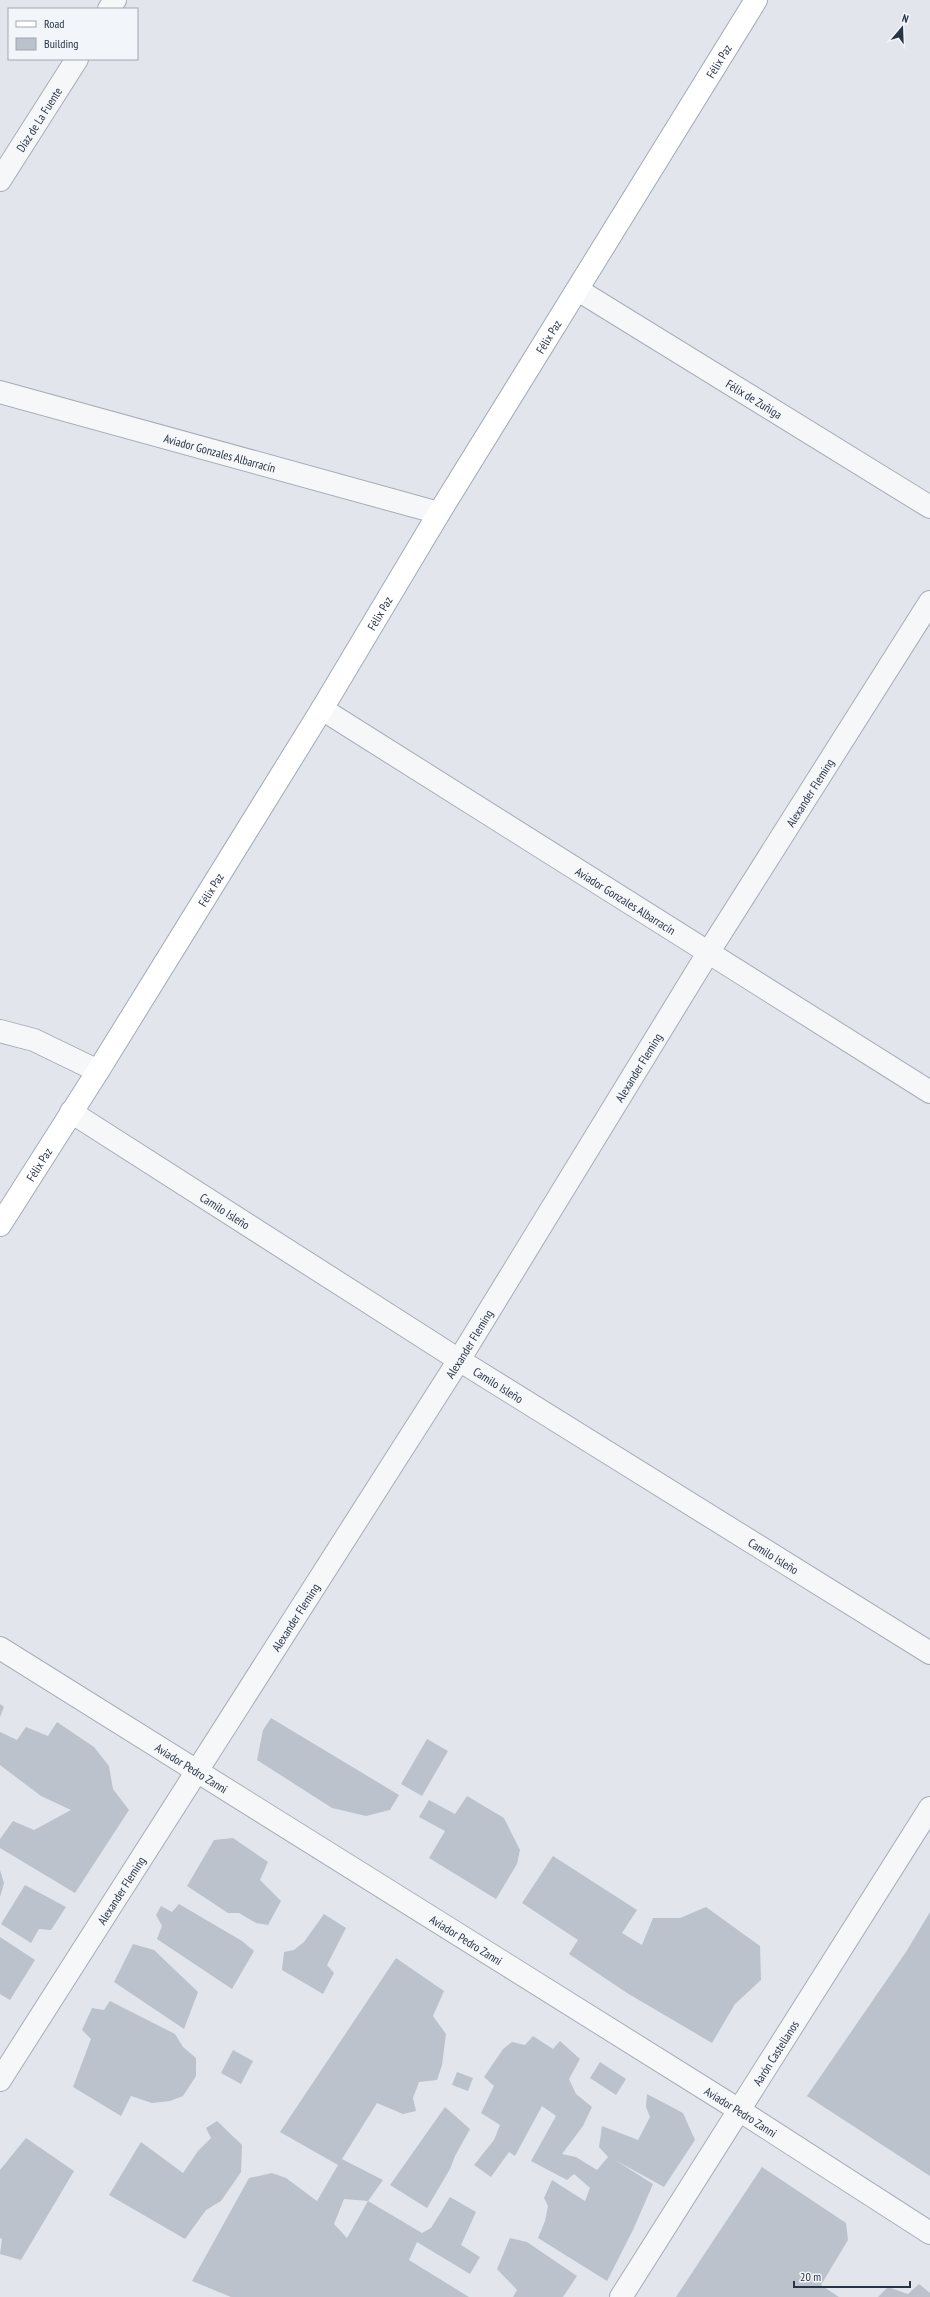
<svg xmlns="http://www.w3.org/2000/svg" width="930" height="2297" font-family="'PT Sans Narrow',sans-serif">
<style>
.building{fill:#bbc2cc}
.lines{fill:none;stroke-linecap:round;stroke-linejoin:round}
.minor-casing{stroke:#a6adb7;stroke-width:24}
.major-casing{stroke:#a0abb9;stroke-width:24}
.minor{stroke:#f5f7f9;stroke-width:22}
.major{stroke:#fff;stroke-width:22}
.labels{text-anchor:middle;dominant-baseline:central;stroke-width:3;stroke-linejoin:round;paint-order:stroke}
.street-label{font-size:12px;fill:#283446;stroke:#f2f5f9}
</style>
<rect width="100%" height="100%" fill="#e2e6ec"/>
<g class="building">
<polygon points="0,1704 4,1707 0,1717"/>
<polygon points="271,1718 399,1795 390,1810 366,1816 332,1808 257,1760 263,1730"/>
<polygon points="57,1722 94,1747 109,1766 113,1789 129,1810 75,1893 0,1848 0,1839 13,1821 34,1830 71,1810 41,1796 0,1765 0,1732 17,1740 26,1727 48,1736"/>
<polygon points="427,1739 448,1751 422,1796 401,1784"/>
<polygon points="467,1796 504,1818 520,1850 517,1864 496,1899 429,1858 445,1831 419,1817 429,1800 455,1814"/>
<polygon points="233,1838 268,1862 260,1880 281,1901 268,1925 256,1923 239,1913 228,1913 187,1886 214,1840"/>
<polygon points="553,1856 637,1910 622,1933 642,1945 653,1918 680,1918 706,1907 760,1946 761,1980 735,2004 712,2043 627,1993 569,1954 578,1940 522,1903"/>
<polygon points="0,1870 4,1883 0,1897"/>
<polygon points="25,1885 66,1907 51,1930 39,1929 31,1943 1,1924"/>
<polygon points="179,1904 242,1941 254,1951 232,1989 157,1939 162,1926 156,1915 161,1906 172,1912"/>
<polygon points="930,1912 930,2176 807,2096 906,1952"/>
<polygon points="324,1914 346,1928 327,1965 334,1973 323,1994 282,1970 284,1952 294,1950 304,1942"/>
<polygon points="0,1937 35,1960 10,2000 0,1994"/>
<polygon points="133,1944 154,1950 198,1992 184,2029 114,1982"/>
<polygon points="396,1958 444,1991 433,2016 446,2034 442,2065 437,2080 419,2082 413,2098 416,2111 403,2114 377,2103 342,2159 383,2180 368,2201 344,2199 334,2224 347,2238 368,2201 422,2233 431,2228 450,2197 476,2212 461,2245 480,2257 470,2274 417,2242 409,2260 469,2297 231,2297 192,2281 249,2178 272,2173 286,2178 317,2201 338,2165 280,2132"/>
<polygon points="110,2001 175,2034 183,2047 196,2058 196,2076 183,2096 170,2101 152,2103 131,2096 121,2116 73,2087 91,2039 82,2030 92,2008 104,2010"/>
<polygon points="533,2036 553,2049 560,2041 580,2059 569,2079 576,2094 592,2107 583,2126 562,2154 576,2157 597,2170 608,2157 599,2147 602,2126 638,2140 650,2117 646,2107 647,2094 683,2113 695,2140 664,2187 615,2160 653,2184 633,2230 607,2281 538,2238 545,2221 548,2206 544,2198 552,2180 585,2201 590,2188 574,2174 567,2180 531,2161 556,2116 542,2106 515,2156 509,2152 491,2177 474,2165 494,2140 500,2125 481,2113 494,2086 484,2077 503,2049 512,2042 525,2045"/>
<polygon points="233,2050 253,2061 241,2084 221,2073"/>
<polygon points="600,2062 626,2079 616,2095 590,2078"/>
<polygon points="457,2072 473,2078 468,2091 452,2085"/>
<polygon points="445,2107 470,2129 455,2156 450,2169 427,2208 390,2185"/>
<polygon points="217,2121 242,2145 241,2172 221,2201 206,2210 185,2239 109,2195 141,2142 183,2173 198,2151 211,2138 206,2128"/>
<polygon points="26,2138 74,2171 21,2260 0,2254 2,2239 0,2238 0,2170"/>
<polygon points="762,2167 846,2223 848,2240 821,2285 839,2297 676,2297"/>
<polygon points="510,2238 527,2242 577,2276 563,2297 513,2297 517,2290 497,2269"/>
<polygon points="919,2284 930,2293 930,2297 878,2297 888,2287 908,2294"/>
</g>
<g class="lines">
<defs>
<g id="minor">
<polyline points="109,9 115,0"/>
<path id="s1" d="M0 180 77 59"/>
<path id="s2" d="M578 290 930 507"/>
<path id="s3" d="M0 392 439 513"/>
<path id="s4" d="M322 709 930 1092"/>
<polyline points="0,1031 34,1040 98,1071"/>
<path id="s5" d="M71 1112 459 1360 930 1653"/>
<path id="s6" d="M0 1648 739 2110 930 2233"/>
<path id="s7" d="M0 2080 459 1360 708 953 930 602"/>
<path id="s8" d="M621 2297 930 1808"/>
</g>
<g id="major">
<path id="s9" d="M0 1225 98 1071 322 709 439 513 756 0"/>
</g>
</defs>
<use href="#minor" class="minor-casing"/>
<use href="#major" class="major-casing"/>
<use href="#minor" class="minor"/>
<use href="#major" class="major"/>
</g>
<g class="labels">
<g class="street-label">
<text stroke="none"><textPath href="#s9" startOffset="1368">Félix Paz</textPath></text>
<text stroke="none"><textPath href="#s1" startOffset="72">Díaz de La Fuente</textPath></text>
<text stroke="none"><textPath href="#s9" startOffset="1044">Félix Paz</textPath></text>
<text stroke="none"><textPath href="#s2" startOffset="207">Félix de Zuñiga</textPath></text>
<text stroke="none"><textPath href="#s3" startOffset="228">Aviador Gonzales Albarracín</textPath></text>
<text stroke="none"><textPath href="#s9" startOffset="720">Félix Paz</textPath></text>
<text stroke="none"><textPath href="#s7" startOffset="1521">Alexander Fleming</textPath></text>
<text stroke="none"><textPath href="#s9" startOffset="396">Félix Paz</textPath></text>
<text stroke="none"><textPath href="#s4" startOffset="359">Aviador Gonzales Albarracín</textPath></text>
<text stroke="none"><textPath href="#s7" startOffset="1197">Alexander Fleming</textPath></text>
<text stroke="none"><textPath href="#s9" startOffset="72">Félix Paz</textPath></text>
<text stroke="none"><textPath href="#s5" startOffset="183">Camilo Isleño</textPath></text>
<text stroke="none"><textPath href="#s7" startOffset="873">Alexander Fleming</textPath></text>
<text stroke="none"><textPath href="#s5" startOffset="507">Camilo Isleño</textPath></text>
<text stroke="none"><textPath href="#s5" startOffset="831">Camilo Isleño</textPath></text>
<text stroke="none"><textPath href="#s7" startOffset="549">Alexander Fleming</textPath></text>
<text stroke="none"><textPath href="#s6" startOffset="226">Aviador Pedro Zanni</textPath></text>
<text stroke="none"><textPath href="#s7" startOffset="225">Alexander Fleming</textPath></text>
<text stroke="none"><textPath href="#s6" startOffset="550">Aviador Pedro Zanni</textPath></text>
<text stroke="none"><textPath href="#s8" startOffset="289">Aarón Castellanos</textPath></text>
<text stroke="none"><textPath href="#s6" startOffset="874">Aviador Pedro Zanni</textPath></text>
</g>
</g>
<rect x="8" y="8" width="130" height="52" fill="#f2f5f9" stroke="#a1a8b1"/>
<rect x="16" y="21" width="20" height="6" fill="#ffffff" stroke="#a1a8b1"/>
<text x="44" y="28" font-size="12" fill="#283446">Road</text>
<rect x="16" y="38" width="20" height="12" fill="#bbc2cc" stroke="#a1a8b1"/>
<text x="44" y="48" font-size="12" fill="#283446">Building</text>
<g transform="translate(902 28) rotate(19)" stroke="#f2f5f9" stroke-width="3" paint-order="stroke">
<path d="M0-3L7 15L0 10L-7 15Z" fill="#283446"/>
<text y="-6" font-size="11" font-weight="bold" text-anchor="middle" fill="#283446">N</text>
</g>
<path d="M794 2281v6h116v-6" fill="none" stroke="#283446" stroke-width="2"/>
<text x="800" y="2281" font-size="12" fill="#283446" stroke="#f2f5f9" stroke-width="3" paint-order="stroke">20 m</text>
</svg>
